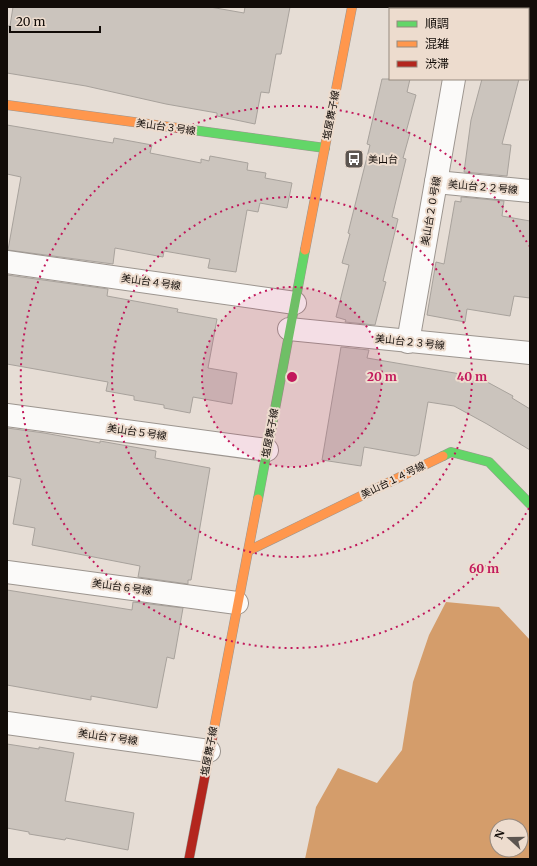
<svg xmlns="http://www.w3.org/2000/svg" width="537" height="866" font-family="Merriweather,'Noto Sans JP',serif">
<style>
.water{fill:#d49d6b;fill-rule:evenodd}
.building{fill:#cbc4bd;stroke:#a8a29c}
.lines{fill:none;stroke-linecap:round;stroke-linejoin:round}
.street-casing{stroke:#9c958f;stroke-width:24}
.fast-casing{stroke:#9c958f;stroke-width:10}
.slow-casing{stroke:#9c958f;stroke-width:10}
.jam-casing{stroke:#9c958f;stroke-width:10}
.street{stroke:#fbfaf9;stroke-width:22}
.fast{stroke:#63d668;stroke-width:9}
.slow{stroke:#ff974d;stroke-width:9}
.jam{stroke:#b3261e;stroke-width:9}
.ring{fill:none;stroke:#c2185b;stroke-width:2;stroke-dasharray:2 4}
.labels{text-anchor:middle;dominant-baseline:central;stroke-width:4;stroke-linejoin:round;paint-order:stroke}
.street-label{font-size:10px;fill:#120c08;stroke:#eddcce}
.poi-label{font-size:10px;fill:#120c08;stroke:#eddcce;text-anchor:start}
.centre{fill:#c2185b;stroke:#eddcce;stroke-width:2}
.ring-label{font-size:12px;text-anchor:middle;font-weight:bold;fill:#c2185b;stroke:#eddcce;stroke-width:4;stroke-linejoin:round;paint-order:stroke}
</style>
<rect width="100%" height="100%" fill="#e6ddd5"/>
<path class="water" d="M446 602 499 607 530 640V859H305L316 807 338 768 377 783 402 750 413 682 429 635ZM497 826H521V850H497Z"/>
<g class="building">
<polygon points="13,7 210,7 244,13 245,7 290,7 281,54 276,54 269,93 261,92 255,124 217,116 217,113 166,104 86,86 7,73 7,26 10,26"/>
<polygon points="382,79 410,79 407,92 416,95 406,132 410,133 403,158 406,159 392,217 398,219 383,281 386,282 375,325 345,322 346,320 336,317 349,265 342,263 350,234 348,233 370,145 367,144"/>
<polygon points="482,79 519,79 502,144 511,145 507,176 464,172 471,120"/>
<polygon points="7,125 113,143 114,138 152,145 150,153 201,163 201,159 209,161 210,156 248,163 247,170 266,173 265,178 292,183 287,208 260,203 258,212 247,210 236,272 208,268 210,259 164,251 163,257 115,248 113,264 8,250 21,177 7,174"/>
<polygon points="461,197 504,201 502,216 530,221 530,298 514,296 510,316 467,309 465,322 427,315 436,262 444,264 455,201 461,202"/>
<polygon points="7,275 108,289 107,296 178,309 177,312 217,319 208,368 237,373 232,404 193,397 190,413 164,408 164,405 134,400 134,396 106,391 108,382 7,364"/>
<polygon points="341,347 369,350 367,358 478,377 513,396 512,398 530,409 530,450 487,424 454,406 428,402 419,454 415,456 364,447 361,466 322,460"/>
<polygon points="7,428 44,433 100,443 100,441 156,451 155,458 210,468 191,580 188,580 188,584 138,577 140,566 32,545 35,528 13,524 21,479 7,476"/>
<polygon points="7,590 132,610 133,602 183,608 174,659 167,657 157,708 91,696 91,700 7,685"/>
<polygon points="7,744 39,749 39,747 74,753 65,801 134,813 128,850 66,838 65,840 29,834 29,832 7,828"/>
</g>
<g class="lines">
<defs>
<g id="street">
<polyline points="466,9 467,7"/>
<polyline points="436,182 530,191"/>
<polyline points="7,262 295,303"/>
<polyline points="289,329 530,353"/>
<polyline points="408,342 454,79"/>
<polyline points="7,415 267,450"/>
<polyline points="7,572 237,603"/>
<polyline points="7,723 209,751"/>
</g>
<g id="fast">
<polyline points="512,7 527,9"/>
<polyline points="178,128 325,148"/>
<polyline points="443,456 451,452 489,462 530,504"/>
<polyline points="258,499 305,250"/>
</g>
<g id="slow">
<polyline points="7,105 178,128"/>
<polyline points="305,250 352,7"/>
<polyline points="248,551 443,456"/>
<polyline points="213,734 258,499"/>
</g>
<polyline id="jam" points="189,859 213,734"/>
</defs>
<use href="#street" class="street-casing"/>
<use href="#fast" class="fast-casing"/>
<use href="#slow" class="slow-casing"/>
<use href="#jam" class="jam-casing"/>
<use href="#street" class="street"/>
<use href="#fast" class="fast"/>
<use href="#slow" class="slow"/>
<use href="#jam" class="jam"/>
</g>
<circle cx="292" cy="377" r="90" fill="#c2185b" fill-opacity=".12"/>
<g class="ring">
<circle cx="292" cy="377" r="90"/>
<circle cx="292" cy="377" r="180"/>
<path d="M529 508A271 271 0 1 1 529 246"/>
</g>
<defs>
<symbol id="bus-square" viewBox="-11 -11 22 22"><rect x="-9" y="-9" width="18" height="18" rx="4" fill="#5c5550" stroke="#eddcce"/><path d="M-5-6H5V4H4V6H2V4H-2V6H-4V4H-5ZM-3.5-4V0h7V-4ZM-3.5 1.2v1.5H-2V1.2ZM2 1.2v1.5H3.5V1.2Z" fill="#fff"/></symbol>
</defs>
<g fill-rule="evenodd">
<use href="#bus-square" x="343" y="148" width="22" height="22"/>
</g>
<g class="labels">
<g class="street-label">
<text transform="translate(331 115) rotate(-79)">塩屋舞子線</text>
<text transform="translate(166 127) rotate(8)">美山台３号線</text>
<text transform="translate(483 187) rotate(5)">美山台２２号線</text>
<text transform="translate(431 211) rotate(-80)">美山台２０号線</text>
<text transform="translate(151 282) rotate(8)">美山台４号線</text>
<text transform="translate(410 342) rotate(6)">美山台２３号線</text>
<text transform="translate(137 432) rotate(8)">美山台５号線</text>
<text transform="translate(270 433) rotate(-79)">塩屋舞子線</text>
<text transform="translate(393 480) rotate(-26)">美山台１４号線</text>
<text transform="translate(122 587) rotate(8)">美山台６号線</text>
<text transform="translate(108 737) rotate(8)">美山台７号線</text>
<text transform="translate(209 751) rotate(-79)">塩屋舞子線</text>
</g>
<g class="poi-label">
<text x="368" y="159">美山台</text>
</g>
</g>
<circle cx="292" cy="377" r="6" class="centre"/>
<g class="ring-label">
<text x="382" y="381">20 m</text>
<text x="472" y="381">40 m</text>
<text x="484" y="573">60 m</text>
</g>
<rect width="537" height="866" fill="none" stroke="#120c08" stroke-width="16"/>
<rect x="389" y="8" width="140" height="72" fill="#eddcce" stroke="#95897f"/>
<rect x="397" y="21" width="20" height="6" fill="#63d668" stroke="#95897f"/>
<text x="425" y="28" font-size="12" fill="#120c08">順調</text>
<rect x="397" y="41" width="20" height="6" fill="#ff974d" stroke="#95897f"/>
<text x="425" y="48" font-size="12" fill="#120c08">混雑</text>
<rect x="397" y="61" width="20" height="6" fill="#b3261e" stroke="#95897f"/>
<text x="425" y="68" font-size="12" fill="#120c08">渋滞</text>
<g transform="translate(509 838) rotate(291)"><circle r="19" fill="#eddcce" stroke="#95897f"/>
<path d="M0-3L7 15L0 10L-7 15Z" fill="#5c5550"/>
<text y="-6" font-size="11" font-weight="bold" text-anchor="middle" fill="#120c08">N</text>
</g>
<path d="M10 26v6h90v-6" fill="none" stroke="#120c08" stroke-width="2"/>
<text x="16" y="26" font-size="12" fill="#120c08" stroke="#eddcce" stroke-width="3" paint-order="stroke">20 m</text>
</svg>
